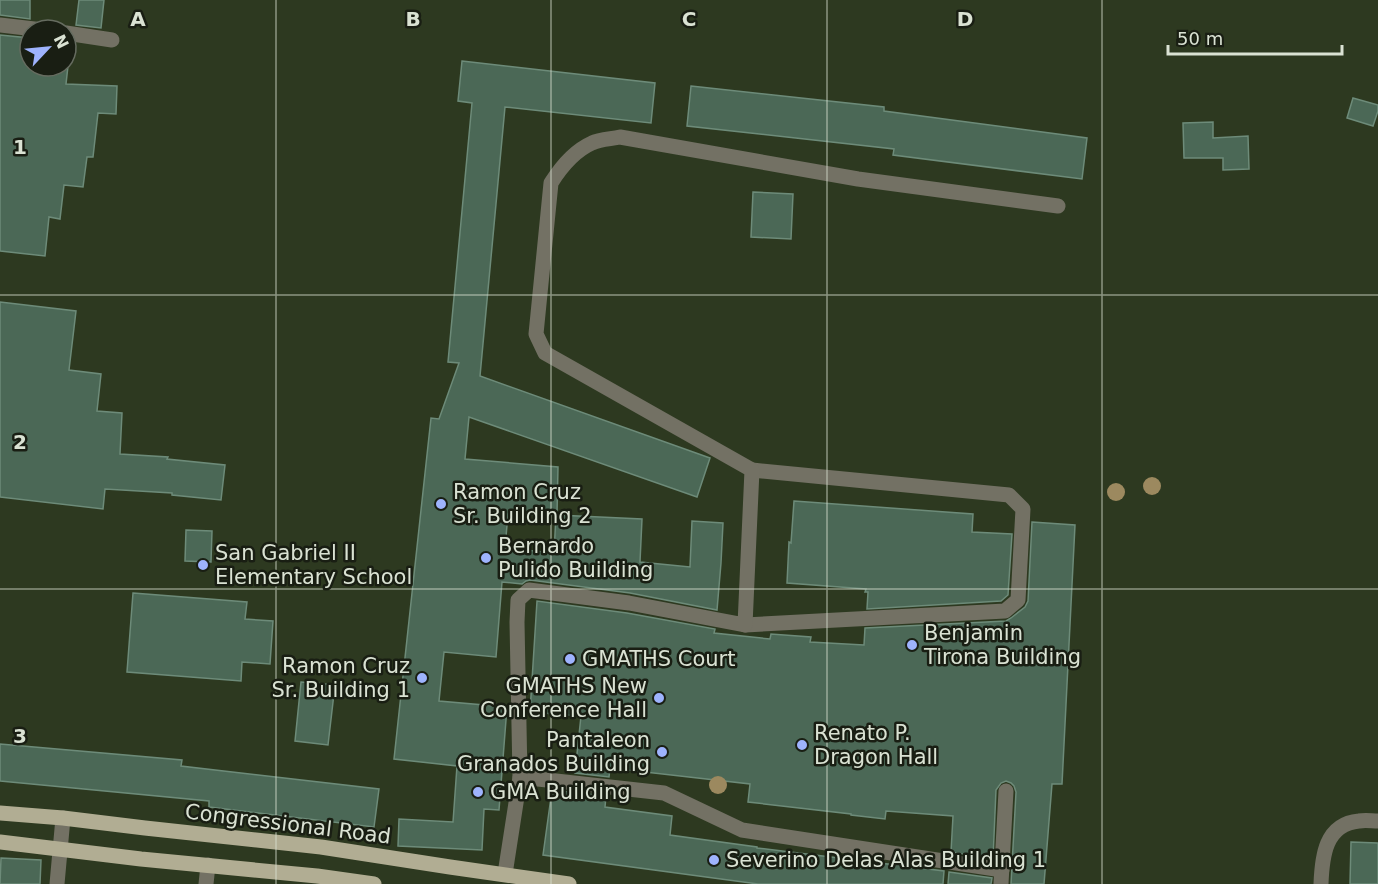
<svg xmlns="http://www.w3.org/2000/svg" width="1378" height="884" font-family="'DejaVu Sans',sans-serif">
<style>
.building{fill:#4b6856;stroke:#6d8b79;stroke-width:1.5;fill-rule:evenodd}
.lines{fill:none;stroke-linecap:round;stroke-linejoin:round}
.minor{stroke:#737164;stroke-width:15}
.major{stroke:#b1ad93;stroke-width:15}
.tree{fill:#9c895f}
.grid{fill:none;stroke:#dae2d3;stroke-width:1.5;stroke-opacity:0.55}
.poi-dot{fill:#9eb3fd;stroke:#191e13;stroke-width:2}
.labels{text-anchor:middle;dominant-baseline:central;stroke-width:5;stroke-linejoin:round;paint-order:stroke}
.poi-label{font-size:21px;fill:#dae2d3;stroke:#191e13;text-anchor:start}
.street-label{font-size:21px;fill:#dae2d3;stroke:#191e13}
.grid-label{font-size:20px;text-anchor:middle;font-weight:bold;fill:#dae2d3;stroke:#191e13;stroke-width:5;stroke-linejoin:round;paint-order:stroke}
</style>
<rect width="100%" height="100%" fill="#2d3920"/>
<g class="building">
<polygon points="0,0 30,0 30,19 0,15"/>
<polygon points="79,0 104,0 101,28 76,25"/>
<polygon points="0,35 30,38 30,66 68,66 66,84 117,86 116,114 98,113 93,157 87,157 83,187 64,185 60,219 49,217 45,256 0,251"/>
<path d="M462 61 655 83 651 123 505 107 480 376 710 458 697 497 469 417 465 459 558 467 557 515 642 519 640 562 690 567 692 521 723 523 721 563 717 610 630 593 530 580 526 581 522 584 502 582 496 657 444 652 439 701 507 707 499 810 484 809 482 850 398 846 399 819 453 822 457 766 394 759 431 418 439 419 459 363 448 362 472 103 458 101ZM508 514 556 515 554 553 505 548Z"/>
<polygon points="691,86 884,107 884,111 1087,138 1082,179 893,155 894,149 687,126"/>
<polygon points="1353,98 1378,105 1378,111 1373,126 1347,118"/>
<polygon points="1213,122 1213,138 1248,136 1249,169 1223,170 1223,158 1184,158 1183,123"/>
<polygon points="753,192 793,194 791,239 751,237"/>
<polygon points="0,302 76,311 69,370 101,374 97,411 122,413 120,454 168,457 167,459 225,465 221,500 172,495 172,493 105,489 103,509 0,497"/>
<polygon points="794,501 973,514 972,532 1012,534 1008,595 1001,601 867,609 868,592 865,592 866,589 787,583 789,542 791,543"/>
<polygon points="1032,522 1075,525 1062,784 1052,784 1044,884 1011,884 1016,792 1014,786 1011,783 1006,781 1001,783 996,790 993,859 951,852 953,816 886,811 885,819 851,815 851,814 748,802 750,784 610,768 609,777 575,773 581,716 530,712 537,601 627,613 715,629 714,633 770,639 771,634 811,637 810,642 864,645 865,628 1006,621 1011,618 1025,607 1028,601"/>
<polygon points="186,530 212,531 211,562 185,561"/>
<polygon points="133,593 247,602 245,619 273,621 270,664 242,662 241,681 127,672"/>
<polygon points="301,682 335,685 328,745 295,741"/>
<polygon points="0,744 182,760 181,766 379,789 374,827 209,807 209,801 0,781"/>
<polygon points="552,790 606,796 605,807 672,816 670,835 757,847 757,848 944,871 943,884 758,884 543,855"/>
<polygon points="1351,842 1378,843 1378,884 1350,884"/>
<polygon points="1,858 41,860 40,884 0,884"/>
<polygon points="949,872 992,878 991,884 948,884"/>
</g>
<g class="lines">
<g class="minor">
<polyline points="0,25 43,30"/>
<polyline points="66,33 112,40"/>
<polyline points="745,625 1005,611 1018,600 1023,509 1009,495 752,470"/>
<polyline points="520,777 664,793 742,830 1002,870"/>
<path d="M505 874 520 777 517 622 518 600 529 590 629 603 745 625 752 470 545 353 536 334 551 183C561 167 574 151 592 143 600 139 611 139 620 137L858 179 1058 206"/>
<polyline points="57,884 63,818"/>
<polyline points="206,884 208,865"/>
<polyline points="1001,884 1006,791"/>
<path d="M1321 884C1322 857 1325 824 1359 821 1365 820 1372 821 1378 821"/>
</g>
<g class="major">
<polyline points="0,813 63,818 145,828 321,847 450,867 569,884"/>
<polyline points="0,842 141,859 317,876 374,884"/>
</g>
</g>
<g class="tree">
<circle cx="1152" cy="486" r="9"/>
<circle cx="1116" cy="492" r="9"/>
<circle cx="718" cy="785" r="9"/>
</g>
<path class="grid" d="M276 0V884M551 0V884M827 0V884M1102 0V884M0 295H1378M0 589H1378"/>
<g class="poi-dot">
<circle cx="441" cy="504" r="6"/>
<circle cx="486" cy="558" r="6"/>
<circle cx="203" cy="565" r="6"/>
<circle cx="912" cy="645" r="6"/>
<circle cx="570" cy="659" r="6"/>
<circle cx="422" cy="678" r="6"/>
<circle cx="659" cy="698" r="6"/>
<circle cx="802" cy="745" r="6"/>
<circle cx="662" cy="752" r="6"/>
<circle cx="478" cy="792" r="6"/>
<circle cx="714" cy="860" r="6"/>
</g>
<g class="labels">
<g class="poi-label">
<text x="453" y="492">Ramon Cruz<tspan x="453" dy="24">Sr. Building 2</tspan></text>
<text x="498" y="546">Bernardo<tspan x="498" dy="24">Pulido Building</tspan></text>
<text x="215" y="553">San Gabriel II<tspan x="215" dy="24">Elementary School</tspan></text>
<text x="924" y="633">Benjamin<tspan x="924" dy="24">Tirona Building</tspan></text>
<text x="582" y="659">GMATHS Court</text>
<text x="410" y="666" text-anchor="end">Ramon Cruz<tspan x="410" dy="24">Sr. Building 1</tspan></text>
<text x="647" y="686" text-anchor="end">GMATHS New<tspan x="647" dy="24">Conference Hall</tspan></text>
<text x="814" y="733">Renato P.<tspan x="814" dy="24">Dragon Hall</tspan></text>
<text x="650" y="740" text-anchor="end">Pantaleon<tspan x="650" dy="24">Granados Building</tspan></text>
<text x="490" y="792">GMA Building</text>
<text x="726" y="860">Severino Delas Alas Building 1</text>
</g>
<g class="street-label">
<text transform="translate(288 824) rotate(7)">Congressional Road</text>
</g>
</g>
<g class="grid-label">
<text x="138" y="26">A</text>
<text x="413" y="26">B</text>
<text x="689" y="26">C</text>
<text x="965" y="26">D</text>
<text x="20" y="154">1</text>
<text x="20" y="449">2</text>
<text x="20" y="743">3</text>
</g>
<g transform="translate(48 48) rotate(64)"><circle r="28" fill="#191e13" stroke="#666c60" stroke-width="1.5"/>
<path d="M0-4.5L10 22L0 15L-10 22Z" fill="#9eb3fd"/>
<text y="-9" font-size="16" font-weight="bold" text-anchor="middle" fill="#dae2d3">N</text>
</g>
<path d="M1168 45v9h174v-9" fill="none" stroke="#dae2d3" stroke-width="3"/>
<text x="1177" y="45" font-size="18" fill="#dae2d3" stroke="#191e13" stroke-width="4.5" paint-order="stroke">50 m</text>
</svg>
